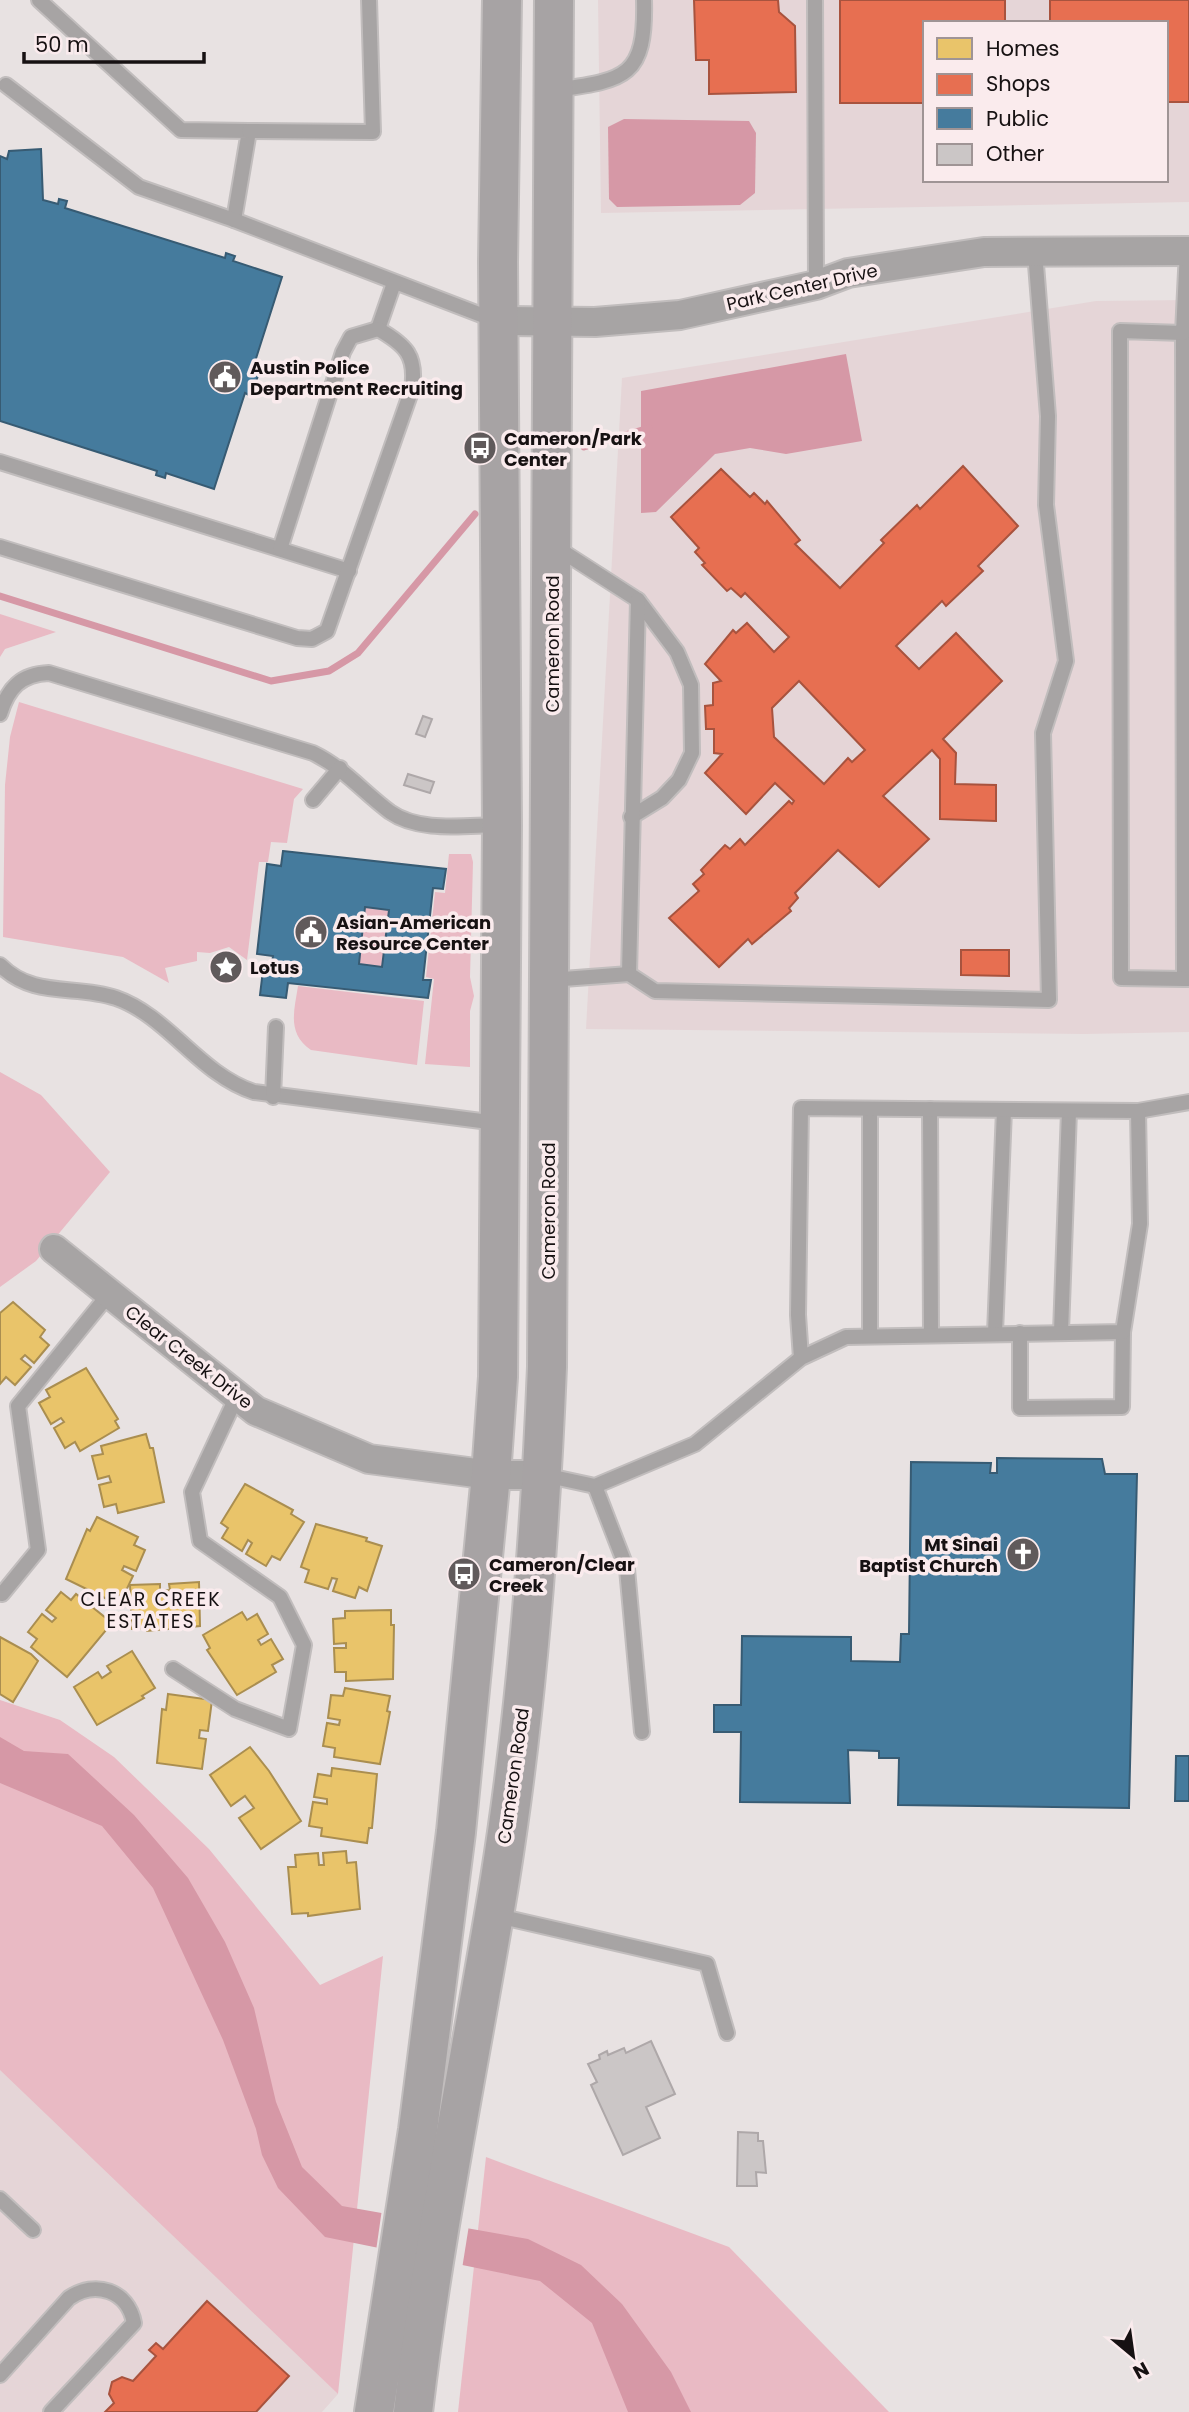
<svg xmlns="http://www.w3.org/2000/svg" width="1189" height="2412" font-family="Poppins,sans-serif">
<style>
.built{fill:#e5d5d7;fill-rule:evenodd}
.green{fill:#e9bac4}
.water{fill:#d698a6}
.pier{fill:#e8e2e2}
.homes{fill:#e9c46a;stroke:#aa8e50;stroke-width:2}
.shops{fill:#e76f51;stroke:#a8533e;stroke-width:2;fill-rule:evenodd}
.public{fill:#457b9d;stroke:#375b73;stroke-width:2;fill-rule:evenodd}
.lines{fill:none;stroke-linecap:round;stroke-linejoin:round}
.stream{stroke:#d698a6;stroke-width:7}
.building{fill:#cbc6c6;stroke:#aea8a9;stroke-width:2}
.lane-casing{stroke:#c1bdbd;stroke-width:18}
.street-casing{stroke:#c1bdbd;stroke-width:32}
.secondary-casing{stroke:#c1bdbd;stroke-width:42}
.lane{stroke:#a7a4a4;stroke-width:14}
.street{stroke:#a7a4a4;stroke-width:28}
.secondary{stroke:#a7a3a4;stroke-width:38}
.labels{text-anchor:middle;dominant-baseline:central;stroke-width:7;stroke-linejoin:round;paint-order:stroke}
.street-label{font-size:18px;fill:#161112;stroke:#faebed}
.poi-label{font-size:18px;font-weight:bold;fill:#161112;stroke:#faebed;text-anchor:start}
.neighbourhood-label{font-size:19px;letter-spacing:2px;fill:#161112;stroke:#faebed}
</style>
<rect width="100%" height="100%" fill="#e8e2e2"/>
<g class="built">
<path d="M598 0H1189V202L601 213ZM925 23H1166V180H925Z"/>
<polygon points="1189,300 1189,1032 1084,1034 586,1029 622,378 1096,301"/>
<polygon points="0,2060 338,2394 322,2412 0,2412"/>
</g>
<g class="green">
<polygon points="0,614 56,632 5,649 0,657"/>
<polygon points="19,702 303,789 294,799 287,843 271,842 268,862 259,862 247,960 229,947 210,953 197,952 197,961 165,968 169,983 123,957 3,937 5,785 10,737"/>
<polygon points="449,854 471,854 473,862 470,977 474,996 470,1011 470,1067 425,1064 434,979 426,977 435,892 445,893"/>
<polygon points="365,907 389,910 382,967 359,964"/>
<path d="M298 986 424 1001 417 1065 311 1050C287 1033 294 1012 298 986Z"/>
<polygon points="0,1072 41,1095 110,1172 36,1261 0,1287"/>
<polygon points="0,1700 60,1720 114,1757 209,1849 320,1985 383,1956 338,2394 0,2070"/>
<polygon points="486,2157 729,2247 889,2412 458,2412"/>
</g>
<g class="water">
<polygon points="624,119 749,121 756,133 755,193 740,205 617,207 609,199 608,127"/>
<polygon points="846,354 862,441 786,454 750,448 715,454 656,512 641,513 641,391"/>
<polygon points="0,1737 24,1751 68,1754 134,1815 188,1878 225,1942 254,2008 276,2102 302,2167 342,2206 528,2239 581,2265 622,2304 671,2372 691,2412 628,2412 592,2323 540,2281 325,2237 278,2188 262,2155 256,2129 223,2040 153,1888 102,1826 0,1783"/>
</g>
<polygon class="pier" points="382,2209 469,2225 462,2269 376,2251"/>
<g class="homes">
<polygon points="13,1302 45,1330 40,1337 49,1345 34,1363 25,1355 21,1359 31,1367 15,1385 6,1377 0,1384 0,1313"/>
<polygon points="86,1368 118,1419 115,1421 119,1428 80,1451 75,1442 65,1448 54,1428 64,1422 61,1418 51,1424 39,1403 50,1397 46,1390"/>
<polygon points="146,1434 150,1448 153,1448 164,1502 118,1513 116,1504 104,1507 99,1485 111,1482 109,1476 98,1479 92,1456 103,1454 101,1446"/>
<polygon points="245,1484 293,1510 291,1514 304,1522 280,1560 272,1556 266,1566 246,1554 252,1543 248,1540 242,1551 222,1538 228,1528 221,1523"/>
<polygon points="97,1517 138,1537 134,1545 145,1550 136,1571 124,1566 122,1570 133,1576 123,1597 112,1592 109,1600 66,1579 87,1529 90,1531"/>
<polygon points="316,1524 367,1538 366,1541 382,1546 367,1591 359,1587 355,1598 333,1591 337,1579 332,1578 328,1589 305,1582 309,1570 301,1567"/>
<polygon points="199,1582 200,1626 147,1631 147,1628 132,1629 130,1585 160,1584 160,1591 170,1590 169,1584"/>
<polygon points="61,1592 71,1600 76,1594 112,1623 67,1677 31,1647 37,1639 28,1632 42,1614 52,1622 56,1618 46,1610"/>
<polygon points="391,1610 391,1625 394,1625 393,1679 346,1681 346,1672 335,1672 334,1648 346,1648 346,1643 334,1644 333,1619 345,1618 345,1611"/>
<polygon points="242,1612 247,1620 257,1614 268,1634 258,1640 261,1645 271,1639 283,1659 272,1665 276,1672 237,1695 207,1650 210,1648 203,1635"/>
<polygon points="0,1637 31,1654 38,1661 13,1702 0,1694"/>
<polygon points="132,1651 155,1688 142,1696 144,1698 97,1725 74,1687 98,1672 102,1678 111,1672 107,1666"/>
<polygon points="345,1688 390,1696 387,1711 390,1712 380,1764 334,1757 335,1748 323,1746 327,1723 339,1725 340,1720 328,1718 331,1695 343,1696"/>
<polygon points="168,1694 212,1700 208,1731 200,1730 199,1738 206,1739 202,1769 157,1763 162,1709 166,1710"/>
<polygon points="250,1747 269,1771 301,1821 261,1849 239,1818 254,1808 245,1796 231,1806 210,1775"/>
<polygon points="332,1768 377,1774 372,1828 369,1828 367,1843 321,1836 322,1828 309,1826 313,1802 327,1804 327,1799 314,1797 318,1774 331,1776"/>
<polygon points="346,1851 347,1863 356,1862 360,1909 308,1916 308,1913 292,1914 288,1867 296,1867 295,1855 318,1853 319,1865 324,1865 323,1853"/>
</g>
<g class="shops">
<polygon points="694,0 778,0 779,12 795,26 796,92 709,94 709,60 696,60"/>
<polygon points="840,0 1005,0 1005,23 925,23 925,103 840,103"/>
<polygon points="1050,0 1189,0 1189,102 1166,102 1166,23 1050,23"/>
<path d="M963 466 1018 526 978 566 983 571 946 606 942 601 896 646 919 669 956 633 1002 681 943 739 956 753 955 784 996 785V821L940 819V759L932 750 883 796 929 839 879 887 838 850 795 893 798 898 789 908 791 911 752 944 748 939 719 967 669 918 699 891 693 884 704 874 701 870 725 845 730 849 740 839 745 845 789 801 792 804 794 801 775 783 746 814 705 773 722 754 714 753V729H706L705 706 713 705V683L721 681 705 664 733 630 736 633 747 623 774 652 789 637 745 593 741 597 731 588 727 591 702 565 705 563 695 552 699 548 671 517 721 469 750 497 754 493 765 504 767 501 800 540 795 544 840 588 884 543 881 540 917 505 920 509ZM799 681 865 750 852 762 848 758 824 784 774 737 772 708Z"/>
<polygon points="961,950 1009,950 1009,976 961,975"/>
<polygon points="207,2301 289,2376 256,2412 105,2412 114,2403 109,2394 112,2382 122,2377 133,2381 156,2356 149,2350 156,2343 163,2349"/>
</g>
<g class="public">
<polygon points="41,149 43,200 58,204 59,199 67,201 65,208 225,258 226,253 235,256 233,261 282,277 252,371 259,373 251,396 245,393 214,489 166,473 165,478 156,475 157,471 0,421 0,156 7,159 9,151"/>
<path d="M283 851 446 869 443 889 433 888 423 980H431L428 998 288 983 286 998 260 995 263 970 271 971 273 956 257 954 267 864 281 866ZM365 907 389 910 382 967 359 964Z"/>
<polygon points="997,1458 1102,1459 1105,1474 1137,1474 1129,1808 898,1805 899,1758 879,1758 879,1751 848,1750 850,1803 740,1802 741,1732 714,1732 714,1705 741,1705 742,1636 851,1637 851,1661 900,1662 901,1634 909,1634 911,1462 991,1463 990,1473 997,1473"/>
<polygon points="1176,1756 1189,1756 1189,1801 1175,1801"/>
</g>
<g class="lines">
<g class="stream">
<polyline points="584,447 649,428"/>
<polyline points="0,596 271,681 329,671 358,653 475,514"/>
</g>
</g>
<g class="building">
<polygon points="423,716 432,719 425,737 416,734"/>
<polygon points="408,774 434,782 430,793 404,785"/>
<polygon points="651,2041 675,2094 646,2107 660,2138 623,2155 591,2085 597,2082 588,2064 600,2059 599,2055 607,2051 608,2055 624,2048 626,2053"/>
<polygon points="738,2132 758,2133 758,2141 763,2141 766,2173 756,2172 757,2186 737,2186"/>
</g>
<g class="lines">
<defs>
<g id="lane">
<polyline points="39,0 181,130 249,131 234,220"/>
<polyline points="815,0 816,285"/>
<polyline points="6,85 139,187 234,220 497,321"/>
<path d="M556 90C625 80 646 78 644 0"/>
<polyline points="249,131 373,132 369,0"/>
<polyline points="378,329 394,283"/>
<polyline points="1189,333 1183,333 1184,979 1189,979"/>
<polyline points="0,462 349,571"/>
<polyline points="554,546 638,600 677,652 691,685 692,753 679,780 662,798 631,817"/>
<path d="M0 547 297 638 312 639 327 631 412 389C417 356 406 345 378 329L351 337 343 352 280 549"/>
<polyline points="638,600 629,974 655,991 1049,1000 1043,733 1066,661 1046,505 1048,416 1035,252"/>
<path d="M0 714C8 688 21 674 49 673L313 753C344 768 363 792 390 812 420 833 466 825 501 825"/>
<polyline points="313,800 340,768"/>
<path d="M0 965C34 999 75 984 116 998 168 1016 199 1074 254 1092L497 1123"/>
<polyline points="1184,979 1121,978 1120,331 1183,333 1187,251"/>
<polyline points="550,980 629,974"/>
<polyline points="273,1097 276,1027"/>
<polyline points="870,1109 870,1334"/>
<polyline points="930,1109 931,1334"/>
<polyline points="1138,1111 1189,1102"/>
<polyline points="1061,1332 1069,1111"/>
<polyline points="995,1333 1004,1110"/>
<polyline points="1020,1333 1020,1408 1122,1407 1123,1332"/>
<polyline points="544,1475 595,1486 695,1444 801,1358 846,1337 1123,1332 1140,1224 1138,1111 801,1108 798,1315 801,1358"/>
<polyline points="595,1486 627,1569 642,1732"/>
<polyline points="2,1594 38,1550 18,1406 109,1294"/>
<polyline points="173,1669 235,1709 289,1729 304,1645 280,1597 200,1541 192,1492 237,1396"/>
<polyline points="494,1915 707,1964 727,2033"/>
<polyline points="0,2199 33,2230"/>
<path d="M0 2375 69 2298C95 2280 128 2290 134 2323L51 2412"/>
</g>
<g id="street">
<polyline points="498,321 595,322 680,315 816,285 848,273 984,252 1189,251"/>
<polyline points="54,1249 256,1411 369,1459 491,1475 543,1475"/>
</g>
<g id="secondary">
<polyline points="374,2412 418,2130 456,1832 491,1475 498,1377 502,825 498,262 502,0"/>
<path d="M413 2412C434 2233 471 2056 500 1879 527 1709 540 1538 547 1367L554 0"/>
</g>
</defs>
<use href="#lane" class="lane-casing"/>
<use href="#street" class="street-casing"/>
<use href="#secondary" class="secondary-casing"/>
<use href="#lane" class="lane"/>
<use href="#street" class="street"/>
<use href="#secondary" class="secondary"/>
</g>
<defs>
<symbol id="civic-disc" viewBox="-11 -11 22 22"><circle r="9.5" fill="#605a5b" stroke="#faebed"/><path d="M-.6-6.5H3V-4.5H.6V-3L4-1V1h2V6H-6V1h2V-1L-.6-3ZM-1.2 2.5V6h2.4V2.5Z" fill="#fff"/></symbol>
<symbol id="bus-disc" viewBox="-11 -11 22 22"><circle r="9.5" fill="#605a5b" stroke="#faebed"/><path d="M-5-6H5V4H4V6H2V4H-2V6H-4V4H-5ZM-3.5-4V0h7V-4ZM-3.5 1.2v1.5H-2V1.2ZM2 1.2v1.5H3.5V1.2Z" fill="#fff"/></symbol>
<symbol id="sight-disc" viewBox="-11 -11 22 22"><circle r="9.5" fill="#605a5b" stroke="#faebed"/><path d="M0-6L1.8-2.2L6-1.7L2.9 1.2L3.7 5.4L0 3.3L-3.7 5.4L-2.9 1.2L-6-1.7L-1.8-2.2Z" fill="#fff"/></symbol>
<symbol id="church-disc" viewBox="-11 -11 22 22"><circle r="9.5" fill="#605a5b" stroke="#faebed"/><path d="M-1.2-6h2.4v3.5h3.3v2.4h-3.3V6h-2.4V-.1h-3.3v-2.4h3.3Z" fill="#fff"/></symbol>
</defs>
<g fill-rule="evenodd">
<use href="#civic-disc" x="206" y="358" width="38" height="38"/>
<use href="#bus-disc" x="461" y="429" width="38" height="38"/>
<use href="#civic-disc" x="292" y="913" width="38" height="38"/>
<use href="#sight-disc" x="207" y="948" width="38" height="38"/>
<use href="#church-disc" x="1004" y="1535" width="38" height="38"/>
<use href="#bus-disc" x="445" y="1555" width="38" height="38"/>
</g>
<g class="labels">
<g class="street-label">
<text transform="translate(802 287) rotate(-13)">Park Center Drive</text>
<text transform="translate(552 644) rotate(-90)">Cameron Road</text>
<text transform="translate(548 1211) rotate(-90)">Cameron Road</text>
<text transform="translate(189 1357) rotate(38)">Clear Creek Drive</text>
<text transform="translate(513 1776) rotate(-82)">Cameron Road</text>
</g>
<g class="poi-label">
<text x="250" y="367">Austin Police<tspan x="250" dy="21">Department Recruiting</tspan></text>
<text x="504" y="438">Cameron/Park<tspan x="504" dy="21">Center</tspan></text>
<text x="336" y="922">Asian-American<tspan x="336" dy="21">Resource Center</tspan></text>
<text x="250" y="967">Lotus</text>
<text x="998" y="1544" text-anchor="end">Mt Sinai<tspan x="998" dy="21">Baptist Church</tspan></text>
<text x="489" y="1564">Cameron/Clear<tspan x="489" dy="21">Creek</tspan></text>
</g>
<g class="neighbourhood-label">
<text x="151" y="1599">CLEAR CREEK<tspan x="151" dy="22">ESTATES</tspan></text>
</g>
</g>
<rect x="923" y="21" width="245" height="161" fill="#faebed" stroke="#9f9495" stroke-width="2"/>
<rect x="937" y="38" width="35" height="21" fill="#e9c46a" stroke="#9f9495" stroke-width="2"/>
<text x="986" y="56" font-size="21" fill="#161112">Homes</text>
<rect x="937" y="74" width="35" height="21" fill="#e76f51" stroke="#9f9495" stroke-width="2"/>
<text x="986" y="91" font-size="21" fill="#161112">Shops</text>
<rect x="937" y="108" width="35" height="21" fill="#457b9d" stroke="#9f9495" stroke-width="2"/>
<text x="986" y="126" font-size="21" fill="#161112">Public</text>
<rect x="937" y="144" width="35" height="21" fill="#cbc6c6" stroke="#9f9495" stroke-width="2"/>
<text x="986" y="161" font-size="21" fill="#161112">Other</text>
<g transform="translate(1133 2356) rotate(151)" stroke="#faebed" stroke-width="5" paint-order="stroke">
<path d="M0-5L12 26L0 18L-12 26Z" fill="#161112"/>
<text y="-10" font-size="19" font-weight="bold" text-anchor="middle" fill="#161112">N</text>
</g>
<path d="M24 52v10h180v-10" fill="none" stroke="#161112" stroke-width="3.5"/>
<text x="35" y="52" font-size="21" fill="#161112" stroke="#faebed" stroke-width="5" paint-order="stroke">50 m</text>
</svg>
